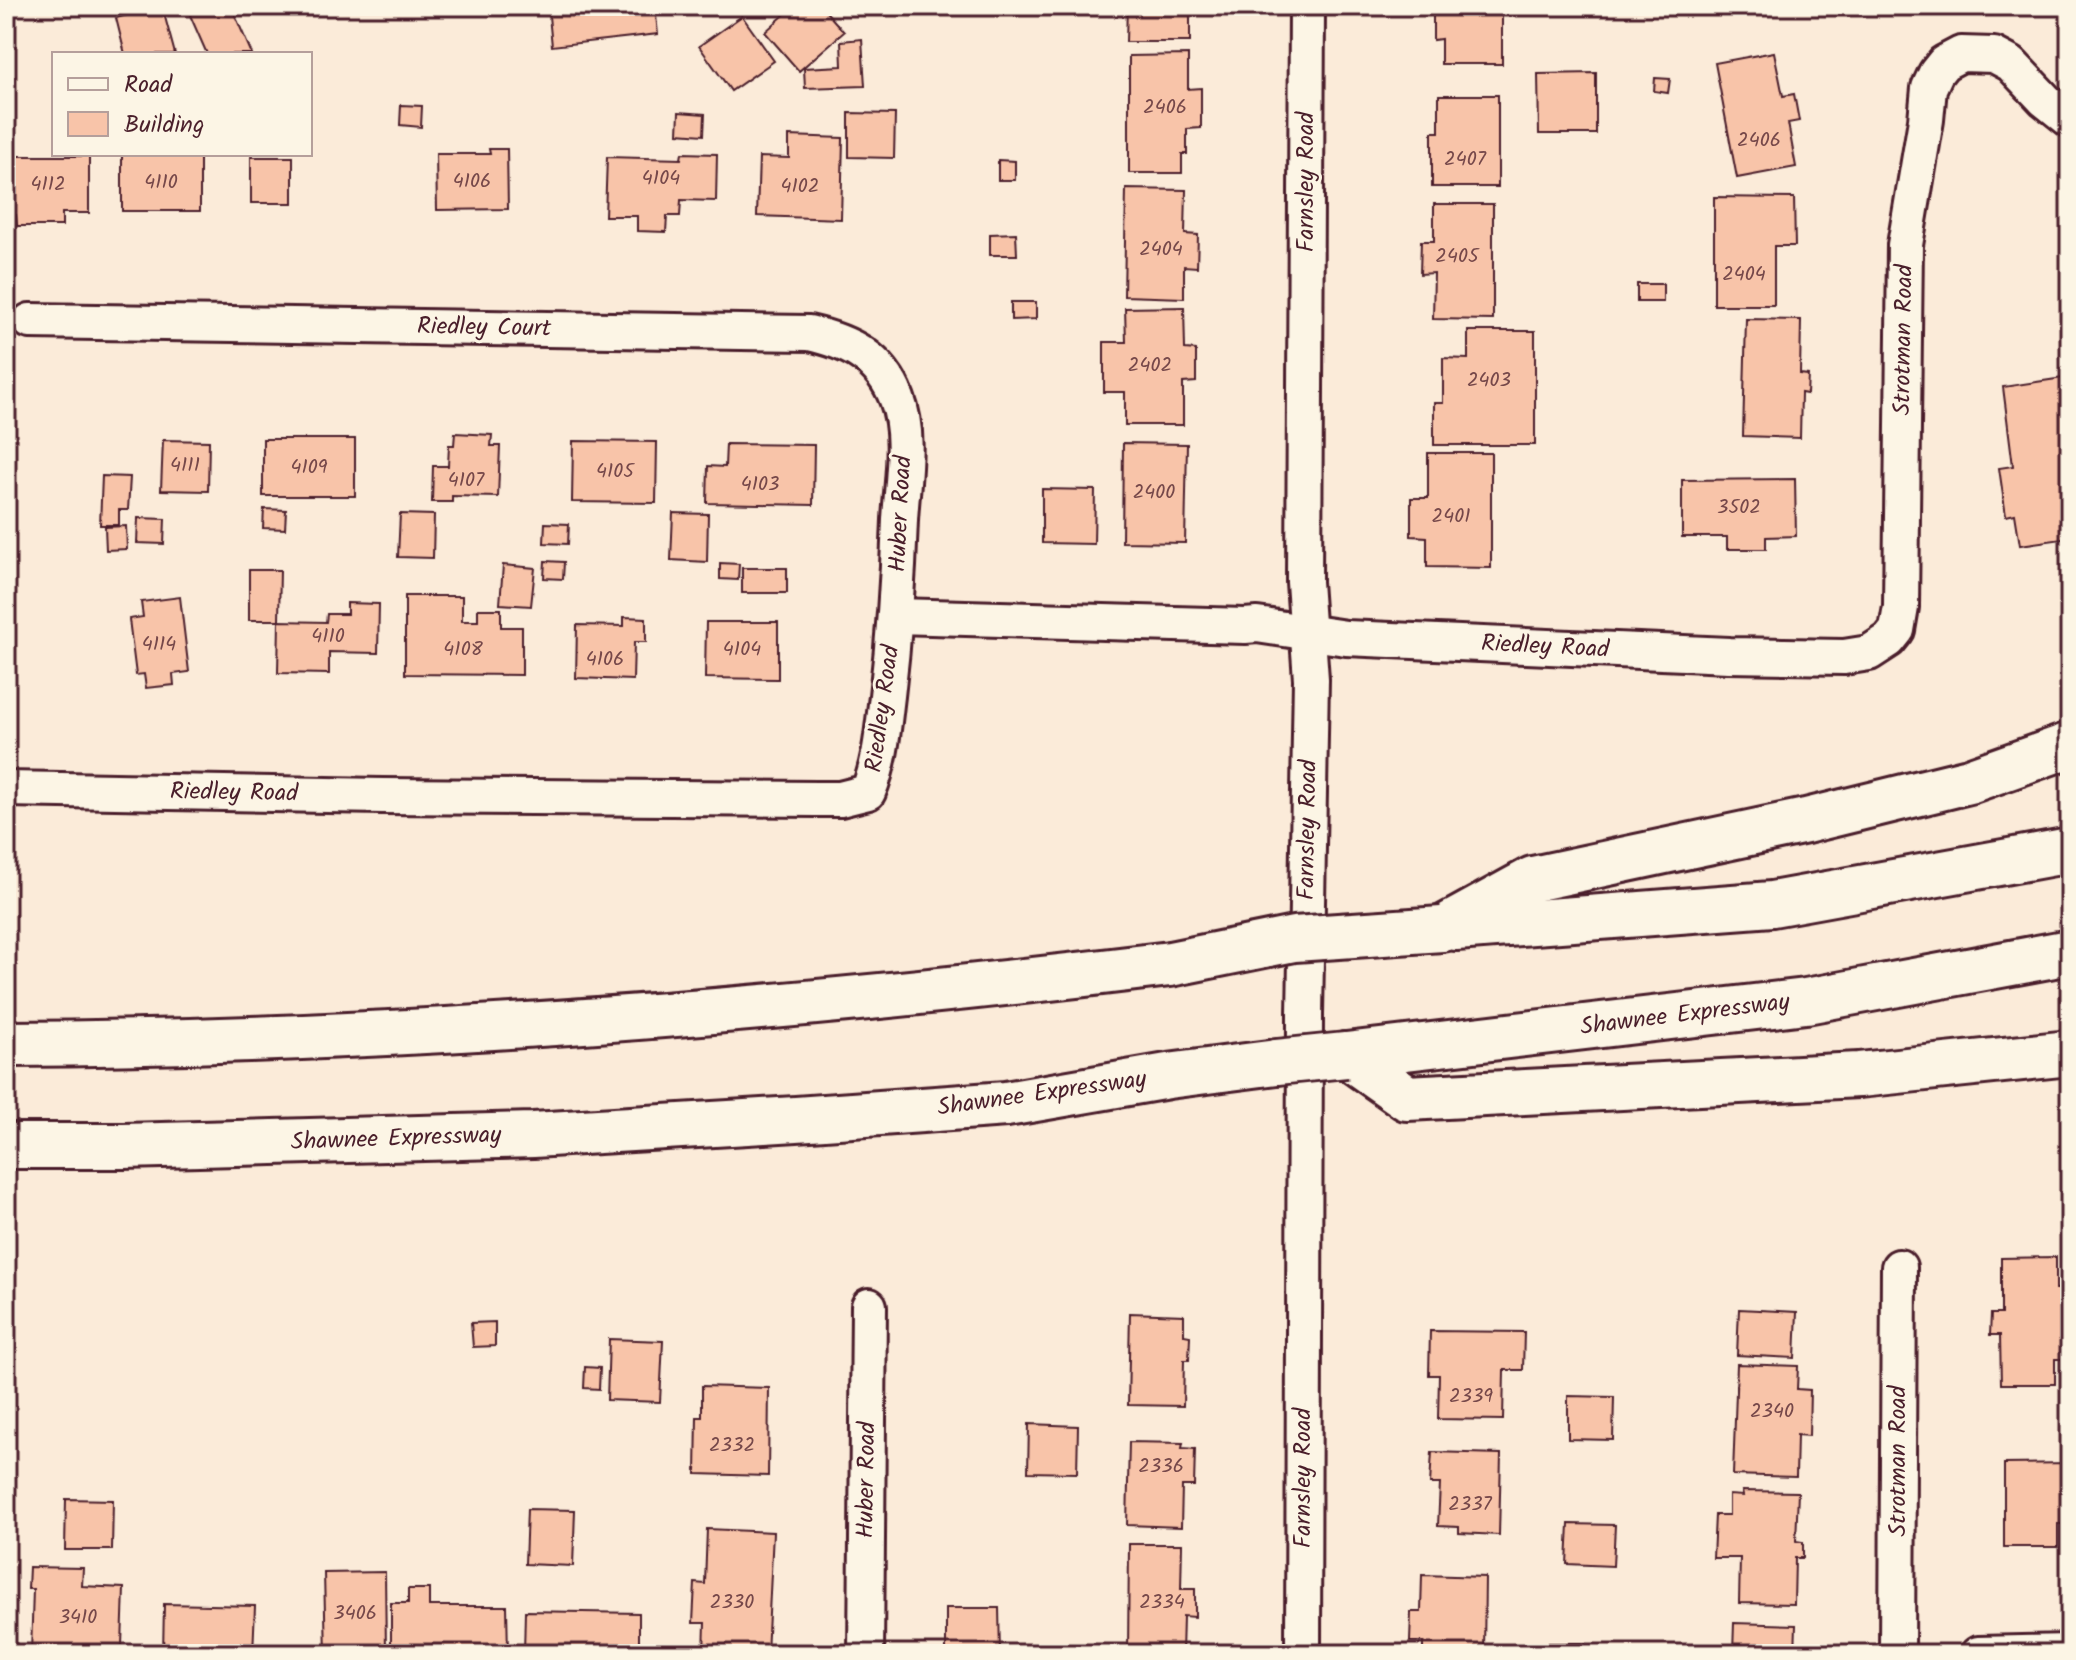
<svg xmlns="http://www.w3.org/2000/svg" width="2076" height="1660" font-family="Kalam,sans-serif">
<style>
.building{fill:#f8c4a9;stroke:#4a1f2b;stroke-width:2}
.lines{fill:none;stroke-linecap:round;stroke-linejoin:round}
.street-casing{stroke:#4a1f2b;stroke-width:40}
.highway-casing{stroke:#4a1f2b;stroke-width:50}
.street{stroke:#fcf5e5;stroke-width:34}
.highway{stroke:#fcf5e5;stroke-width:44}
.highway-bridge-casing{stroke:#4a1f2b;stroke-width:50;stroke-linecap:butt}
.highway-bridge{stroke:#fcf5e5;stroke-width:44}
.labels{text-anchor:middle;dominant-baseline:central;stroke-width:6;stroke-linejoin:round;paint-order:stroke}
.number-label{font-size:20px;fill:#76484a}
.street-label{font-size:24px;fill:#4a1f2b;stroke:#fcf5e5}
</style>
<rect width="100%" height="100%" fill="#fbebd9"/>
<filter id="ink" filterUnits="userSpaceOnUse"><feTurbulence type="fractalNoise" baseFrequency=".0125" numOctaves="2"/><feDisplacementMap in="SourceGraphic" scale="16" xChannelSelector="R" yChannelSelector="G"/><feConvolveMatrix kernelMatrix="1 2 1 2 8 2 1 2 1" color-interpolation-filters="sRGB"/></filter>
<g filter="url(#ink)">
<g class="building">
<polygon points="162,6 175,54 125,54 116,18"/>
<polygon points="186,6 231,6 252,54 207,54"/>
<polygon points="548,6 655,6 658,34 552,46"/>
<polygon points="794,6 821,6 844,32 799,71 765,32"/>
<polygon points="1127,6 1190,6 1190,42 1126,42"/>
<polygon points="1433,6 1502,6 1502,64 1441,64 1441,39 1433,40"/>
<polygon points="742,16 774,61 731,91 699,46"/>
<polygon points="862,39 865,86 805,88 804,68 842,66 841,41"/>
<polygon points="1774,52 1783,96 1794,94 1799,121 1788,123 1796,167 1737,178 1715,63"/>
<polygon points="1188,55 1188,89 1201,88 1201,128 1187,129 1187,154 1182,154 1182,173 1129,173 1129,56"/>
<polygon points="1596,73 1596,134 1539,134 1538,74"/>
<polygon points="1655,78 1670,79 1668,93 1654,91"/>
<polygon points="1439,95 1498,95 1498,187 1432,187 1432,132 1439,132"/>
<polygon points="401,105 422,106 421,127 400,125"/>
<polygon points="679,112 705,114 704,135 678,133"/>
<polygon points="849,113 895,114 894,158 849,157"/>
<polygon points="789,136 843,138 841,219 757,216 759,157 789,158"/>
<polygon points="489,149 507,149 508,209 437,210 436,154 490,154"/>
<polygon points="682,153 717,154 716,201 681,200 680,216 667,216 666,232 637,231 637,216 605,216 607,157 681,159"/>
<rect x="122" y="154" width="78" height="57"/>
<polygon points="6,156 89,156 89,213 62,213 62,226 17,226 16,215 6,215"/>
<rect x="251" y="157" width="42" height="46"/>
<polygon points="998,160 1015,161 1015,180 998,180"/>
<polygon points="1126,189 1186,190 1185,234 1198,235 1197,267 1184,266 1184,298 1124,296"/>
<polygon points="1714,197 1794,198 1795,246 1774,246 1774,305 1714,305"/>
<polygon points="1434,204 1493,204 1493,320 1433,319 1434,273 1420,274 1421,241 1434,241"/>
<polygon points="1016,233 1017,255 990,255 990,234"/>
<rect x="1637" y="284" width="26" height="18"/>
<polygon points="1011,302 1036,302 1036,319 1011,320"/>
<polygon points="1184,307 1185,349 1196,350 1196,382 1183,383 1183,425 1125,425 1125,392 1104,392 1104,342 1126,342 1125,308"/>
<polygon points="1746,319 1801,320 1800,374 1808,375 1807,394 1801,393 1800,438 1743,436"/>
<polygon points="1468,331 1535,331 1535,445 1434,445 1434,403 1443,403 1443,358 1468,359"/>
<polygon points="2070,377 2070,430 2064,431 2070,475 2070,538 2020,545 2015,514 2006,516 1999,468 2013,466 2003,387"/>
<polygon points="455,433 492,435 491,446 500,446 498,497 452,496 452,502 432,502 433,466 448,466 449,445 454,445"/>
<rect x="263" y="439" width="92" height="57"/>
<polygon points="163,440 209,441 208,491 161,490"/>
<polygon points="573,441 657,442 656,503 572,502"/>
<polygon points="1123,443 1187,444 1185,543 1122,542"/>
<polygon points="726,444 814,445 813,505 707,503 708,466 725,467"/>
<polygon points="1428,453 1491,453 1491,568 1427,567 1427,537 1411,536 1411,498 1428,498"/>
<polygon points="102,476 130,477 128,510 119,510 119,525 100,525"/>
<polygon points="1795,479 1796,536 1766,537 1766,549 1727,549 1727,537 1682,537 1682,480"/>
<polygon points="1042,489 1095,490 1094,544 1042,543"/>
<polygon points="264,509 286,510 285,529 263,528"/>
<polygon points="673,513 708,514 707,562 671,560"/>
<polygon points="400,514 434,515 433,558 398,557"/>
<polygon points="138,518 165,519 164,544 137,543"/>
<polygon points="545,523 569,524 568,544 544,543"/>
<polygon points="126,526 127,549 106,550 105,527"/>
<polygon points="545,561 564,562 563,579 544,578"/>
<polygon points="720,563 739,564 738,580 720,579"/>
<polygon points="503,565 535,568 531,606 500,604"/>
<rect x="742" y="568" width="45" height="25"/>
<polygon points="249,570 280,570 279,620 249,620"/>
<polygon points="405,596 462,596 462,621 478,621 478,609 501,609 501,627 522,627 522,675 405,674"/>
<polygon points="180,597 189,672 173,674 174,685 146,688 144,674 136,675 129,619 143,617 141,602"/>
<polygon points="347,603 379,604 378,653 329,652 329,674 278,673 279,621 326,622 327,614 347,614"/>
<polygon points="624,617 646,618 646,642 634,642 633,680 576,678 577,625 624,626"/>
<polygon points="706,622 778,622 778,679 705,678"/>
<polygon points="2056,1257 2056,1289 2070,1289 2070,1359 2055,1359 2055,1384 2001,1384 2000,1335 1990,1335 1991,1314 2001,1314 2001,1258"/>
<polygon points="1739,1309 1797,1312 1795,1358 1737,1355"/>
<polygon points="1130,1313 1184,1315 1184,1335 1190,1336 1189,1360 1184,1360 1183,1406 1128,1405"/>
<polygon points="495,1322 495,1346 473,1347 471,1323"/>
<polygon points="1430,1331 1524,1332 1523,1370 1504,1370 1503,1420 1438,1419 1439,1375 1429,1375"/>
<polygon points="609,1339 663,1341 660,1402 607,1400"/>
<polygon points="1737,1364 1798,1366 1797,1389 1810,1390 1809,1436 1797,1435 1796,1477 1733,1475"/>
<polygon points="585,1367 600,1368 599,1389 584,1388"/>
<polygon points="702,1386 769,1388 768,1476 696,1474 697,1417 702,1417"/>
<polygon points="1568,1396 1614,1397 1613,1440 1568,1439"/>
<polygon points="1029,1424 1078,1426 1077,1473 1028,1472"/>
<polygon points="1129,1442 1183,1443 1182,1448 1195,1449 1194,1486 1182,1486 1181,1527 1127,1525"/>
<polygon points="1432,1452 1501,1454 1499,1535 1459,1533 1459,1527 1438,1526 1440,1484 1430,1484"/>
<polygon points="2070,1463 2070,1524 2058,1524 2058,1547 2004,1547 2004,1464"/>
<polygon points="1742,1491 1798,1492 1796,1541 1803,1542 1803,1558 1795,1558 1794,1604 1739,1603 1740,1558 1713,1558 1715,1515 1729,1515 1729,1495 1743,1496"/>
<polygon points="66,1499 113,1500 112,1550 65,1550"/>
<polygon points="527,1509 575,1510 573,1566 525,1564"/>
<polygon points="1569,1524 1615,1525 1613,1566 1567,1564"/>
<polygon points="707,1529 773,1532 767,1654 704,1654 705,1623 693,1623 695,1583 705,1584"/>
<polygon points="1129,1544 1182,1544 1181,1589 1195,1589 1195,1617 1183,1616 1182,1654 1128,1654"/>
<polygon points="29,1567 83,1568 82,1586 124,1588 122,1646 120,1646 119,1654 31,1654 33,1589 28,1589"/>
<polygon points="385,1572 386,1654 326,1654 324,1573"/>
<polygon points="1422,1575 1485,1577 1484,1654 1423,1654 1423,1642 1410,1642 1411,1612 1421,1612"/>
<polygon points="408,1589 429,1589 429,1606 507,1606 508,1654 391,1654 391,1603 408,1603"/>
<polygon points="164,1604 255,1606 253,1654 163,1654"/>
<polygon points="946,1608 999,1608 1000,1654 946,1654"/>
<polygon points="525,1611 639,1613 639,1654 524,1654"/>
<polygon points="1734,1623 1796,1625 1795,1654 1733,1654"/>
<rect x="1537" y="1643" width="48" height="11"/>
</g>
<g class="lines">
<defs>
<g id="street">
<polyline points="896,616 1245,626 1257,625 1346,638 1729,655 1844,657 1869,653 1889,640 1897,630 1901,607 1905,245 1926,120 1929,88 1936,73 1944,63 1961,54 1994,55 2011,64 2045,100 2070,120"/>
<path d="M6 789 382 796 817 799H840L868 792C881 761 883 728 887 696 894 637 898 579 900 520 902 482 911 435 897 399 881 357 849 342 809 333L30 321"/>
<polyline points="866,1654 869,1306"/>
<polyline points="1303,1654 1305,1015 1311,679 1304,582 1307,6"/>
<polyline points="1897,1654 1899,1267"/>
<polyline points="1978,1654 2070,1652"/>
</g>
<g id="highway">
<polyline points="1456,928 1772,904 2070,850"/>
<polyline points="1442,929 1533,879 1806,821 1969,781 2070,745"/>
<path d="M6 1044C395 1042 784 1011 1170 964"/>
<polyline points="1346,1055 1407,1098 1859,1075 2070,1053"/>
<polyline points="1346,1055 1806,1001 2070,952"/>
<polyline points="6,1146 124,1146 533,1135 796,1119 1006,1104 1168,1076 1277,1062"/>
</g>
</defs>
<use href="#street" class="street-casing"/>
<use href="#highway" class="highway-casing"/>
<use href="#street" class="street"/>
<use href="#highway" class="highway"/>
<defs>
<g id="highway-bridge">
<polyline points="1170,964 1294,939 1442,929"/>
<polyline points="1277,1062 1346,1055"/>
</g>
</defs>
<use href="#highway-bridge" class="highway-bridge-casing"/>
<use href="#highway-bridge" class="highway-bridge"/>
</g>
</g>
<g class="labels">
<g class="number-label">
<text x="1165" y="108">2406</text>
<text x="1759" y="141">2406</text>
<text x="1465" y="160">2407</text>
<text x="661" y="179">4104</text>
<text x="472" y="182">4106</text>
<text x="161" y="183">4110</text>
<text x="48" y="185">4112</text>
<text x="800" y="187">4102</text>
<text x="1161" y="250">2404</text>
<text x="1457" y="257">2405</text>
<text x="1744" y="275">2404</text>
<text x="1150" y="366">2402</text>
<text x="1489" y="381">2403</text>
<text x="185" y="466">4111</text>
<text x="309" y="468">4109</text>
<text x="615" y="472">4105</text>
<text x="466" y="481">4107</text>
<text x="760" y="485">4103</text>
<text x="1154" y="493">2400</text>
<text x="1739" y="508">3502</text>
<text x="1451" y="517">2401</text>
<text x="328" y="637">4110</text>
<text x="159" y="645">4114</text>
<text x="463" y="650">4108</text>
<text x="742" y="650">4104</text>
<text x="605" y="660">4106</text>
<text x="1471" y="1397">2339</text>
<text x="1772" y="1412">2340</text>
<text x="732" y="1446">2332</text>
<text x="1161" y="1467">2336</text>
<text x="1470" y="1505">2337</text>
<text x="732" y="1603">2330</text>
<text x="1162" y="1603">2334</text>
<text x="355" y="1614">3406</text>
<text x="78" y="1618">3410</text>
</g>
<g class="street-label">
<text transform="translate(1306 182) rotate(-90)">Farnsley Road</text>
<text transform="translate(484 328) rotate(1)">Riedley Court</text>
<text transform="translate(1904 340) rotate(-89)">Strotman Road</text>
<text transform="translate(901 514) rotate(-87)">Huber Road</text>
<text transform="translate(1545 647) rotate(3)">Riedley Road</text>
<text transform="translate(883 709) rotate(-82)">Riedley Road</text>
<text transform="translate(234 793) rotate(1)">Riedley Road</text>
<text transform="translate(1308 830) rotate(-89)">Farnsley Road</text>
<text transform="translate(1685 1015) rotate(-7)">Shawnee Expressway</text>
<text transform="translate(1042 1094) rotate(-8)">Shawnee Expressway</text>
<text transform="translate(396 1139) rotate(-2)">Shawnee Expressway</text>
<text transform="translate(1898 1461) rotate(-90)">Strotman Road</text>
<text transform="translate(1303 1478) rotate(-90)">Farnsley Road</text>
<text transform="translate(867 1480) rotate(-89)">Huber Road</text>
</g>
</g>
<rect width="2076" height="1660" fill="none" stroke="#fcf5e5" stroke-width="32"/>
<rect x="16" y="16" width="2044" height="1628" fill="none" stroke="#4a1f2b" stroke-width="3" filter="url(#ink)"/>
<rect x="52" y="52" width="260" height="104" fill="#fcf5e5" stroke="#b59f9b" stroke-width="2"/>
<rect x="68" y="78" width="40" height="12" fill="#fcf5e5" stroke="#b59f9b" stroke-width="2"/>
<text x="124" y="92" font-size="24" fill="#4a1f2b">Road</text>
<rect x="68" y="112" width="40" height="24" fill="#f8c4a9" stroke="#b59f9b" stroke-width="2"/>
<text x="124" y="132" font-size="24" fill="#4a1f2b">Building</text>
</svg>
